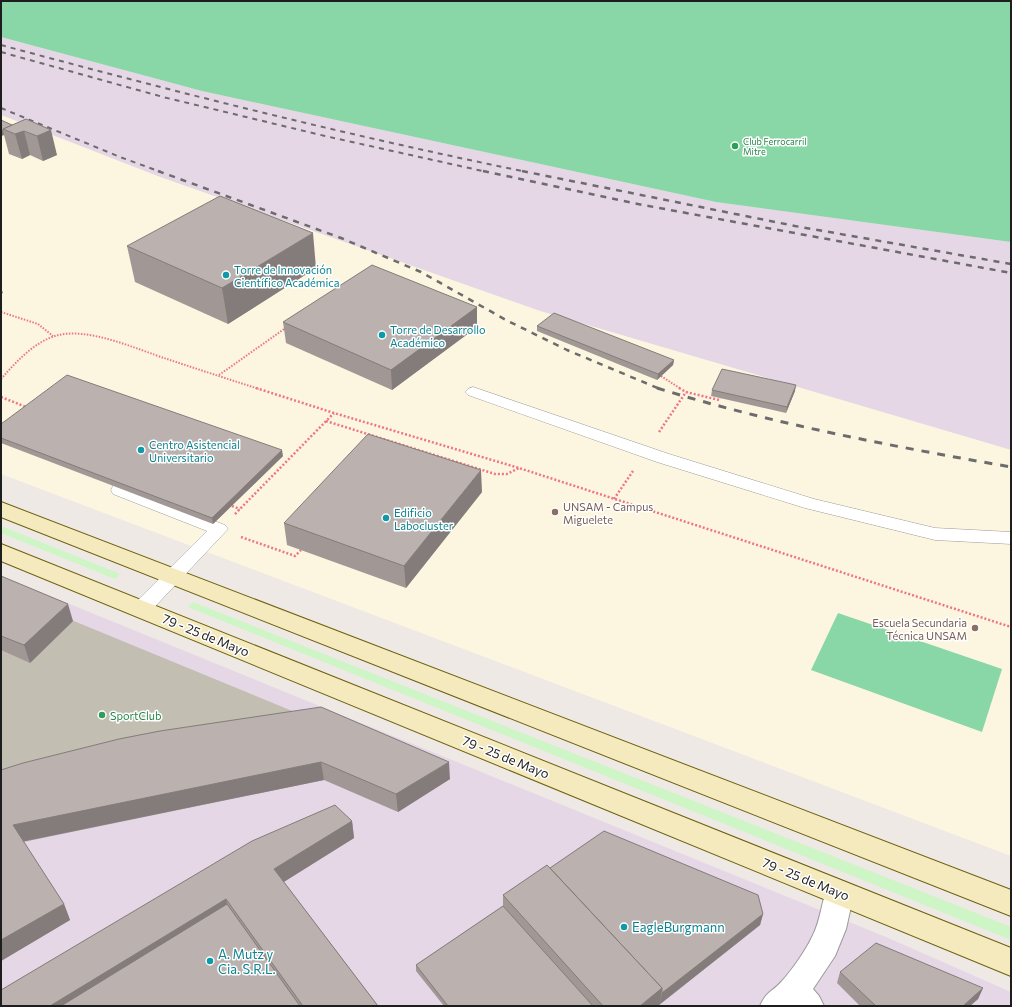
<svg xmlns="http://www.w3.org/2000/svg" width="1012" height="1007" font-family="Commissioner,sans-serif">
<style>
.industrial{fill:#e6d7e7}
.education{fill:#fcf6e0}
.construction{fill:#c2beb1}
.park{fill:#cdf5c5}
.pitch{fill:#89d7a6}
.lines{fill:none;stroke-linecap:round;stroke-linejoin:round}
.lane-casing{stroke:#9b9b9b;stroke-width:1}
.street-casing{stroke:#9b9b9b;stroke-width:2}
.secondary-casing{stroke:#6d600d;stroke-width:2}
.path-far1{stroke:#ef7586;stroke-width:2;stroke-dasharray:1.5 1.5;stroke-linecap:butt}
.path{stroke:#ef7586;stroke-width:2.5;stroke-dasharray:2 2;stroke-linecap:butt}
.lane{fill:#fff;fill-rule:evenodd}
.street{fill:#fff;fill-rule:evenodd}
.secondary{fill:#f4eabd;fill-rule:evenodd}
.rail-far2{stroke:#6c6c6c;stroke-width:2;stroke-dasharray:5 5;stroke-linecap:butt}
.rail-far1{stroke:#6c6c6c;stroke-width:2.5;stroke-dasharray:6 6;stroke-linecap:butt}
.rail{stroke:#6c6c6c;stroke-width:3;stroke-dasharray:8 8;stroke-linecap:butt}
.wall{fill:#a19896}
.shaded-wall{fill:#837c7a}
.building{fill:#bbb1ae;stroke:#837c7a}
.leisure-dot{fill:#2e9e5b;stroke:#fff;stroke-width:1.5}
.culture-dot{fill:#0f9aa8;stroke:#fff;stroke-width:1.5}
.education-dot{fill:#8d6e63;stroke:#fff;stroke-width:1.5}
.labels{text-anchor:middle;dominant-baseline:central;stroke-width:3;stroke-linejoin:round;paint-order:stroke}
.far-leisure-label{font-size:9px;fill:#27864d;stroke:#fff;text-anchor:start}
.culture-label{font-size:11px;fill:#0d838f;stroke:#fff;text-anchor:start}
.education-label{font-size:11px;fill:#785e54;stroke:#fff;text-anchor:start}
.leisure-label{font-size:11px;fill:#27864d;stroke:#fff;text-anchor:start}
.near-street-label{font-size:13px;fill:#1e1e1e;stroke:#fff}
.near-culture-label{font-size:13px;fill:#0d838f;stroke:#fff;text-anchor:start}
</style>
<rect width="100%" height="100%" fill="#eee9e5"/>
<g class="industrial">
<polygon points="1,37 202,91 716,202 1011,242 1011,450 540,311 160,177 3,116 1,115"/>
<polygon points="1,576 886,937 1011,992 1011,1006 1,1006"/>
</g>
<polygon class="education" points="1,115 160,177 540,311 1011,450 1011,856 1,474"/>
<polygon class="construction" points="1,591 324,724 1,789"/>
<g class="park">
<polygon points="1,526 120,574 115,579 1,533"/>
<polygon points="193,602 1011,927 1011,940 188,607"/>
</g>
<g class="pitch">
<polygon points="1,1 1011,1 1011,242 716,202 202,91 1,37"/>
<polygon points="838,613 1002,669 982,732 811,670"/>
</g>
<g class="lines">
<defs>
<g id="lane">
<polygon points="473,387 669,454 814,499 935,528 1011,532 1011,544 935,540 805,508 657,462 468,395 465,392 468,389"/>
<polygon points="119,485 225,525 228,529 148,614 141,616 134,614 132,609 134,604 207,531 113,494 111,490 113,486"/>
</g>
<path id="street" d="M839 880 849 884 854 893 846 929 835 956 813 989 819 996 824 1006H760C767 990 773 992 782 981 792 970 806 950 812 937 821 921 821 901 829 884Z"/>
<g id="secondary">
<polygon points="1,502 1011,890 1011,916 1,517"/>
<polygon points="1,544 1011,948 1011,976 1,561"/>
</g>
</defs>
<use href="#lane" class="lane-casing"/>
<use href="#street" class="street-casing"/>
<use href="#secondary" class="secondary-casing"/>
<g class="path-far1">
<polyline points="1,312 38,324 53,336"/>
<polyline points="219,375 287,327"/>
<polyline points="661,376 681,389"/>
<path d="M1 379C16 362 33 343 55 336 87 326 136 349 167 359 197 369 228 379 259 389"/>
</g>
<g class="path">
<polyline points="256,388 334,413 519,468 1011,627"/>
<polyline points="679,388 686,392 719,400 720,398"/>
<polyline points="1,397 26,407"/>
<polyline points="326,421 495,474 507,474 519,468"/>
<polyline points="659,432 686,392"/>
<polyline points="614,499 633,471"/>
<polyline points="232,506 240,509"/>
<polyline points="235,514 334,413"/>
<polyline points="241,537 295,556 301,550"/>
</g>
<use href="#lane" class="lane"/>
<use href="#street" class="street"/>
<use href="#secondary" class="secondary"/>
<g class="rail-far2">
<path d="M1 45C175 92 350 136 527 172"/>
<polyline points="1,52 163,97 325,136 487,172"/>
<polyline points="1,108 120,157 161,172"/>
</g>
<g class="rail-far1">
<polyline points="158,171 341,238 421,272 506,320 567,350 660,389"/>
<polyline points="483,171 643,205 1011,273"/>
<polyline points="522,171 795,226 1011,264"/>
</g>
<path class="rail" d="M657 388C773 424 891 446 1011 467"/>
</g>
<g class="wall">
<polygon points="26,119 57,155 43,161 30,155 22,159 9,154 4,135 1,136 1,120 12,125"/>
<polygon points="127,246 316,268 228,324 135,282"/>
<polygon points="477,307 477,327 392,390 286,343 283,322"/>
<polygon points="537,326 674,360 673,365 657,380 537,331"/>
<polygon points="712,390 795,391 786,413 711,396"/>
<polygon points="1,424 283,456 213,524 1,443"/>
<polygon points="482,492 406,588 287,545 284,523"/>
<polygon points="1,576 73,621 30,663 1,650"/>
<polygon points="160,731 450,779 398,812 324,780 23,842 64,904 70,920 1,961 1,770"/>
<polygon points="352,821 354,838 284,882 378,1006 1,1006"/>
<polygon points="550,868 763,914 760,925 658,1006 444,1006 416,971 416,965 503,906 503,895"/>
<polygon points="840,972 983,988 978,999 970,1006 860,1006 837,983"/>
</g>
<g class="shaded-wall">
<polygon points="3,130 4,135 1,136 1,131"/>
<polygon points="51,130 57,155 43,161 37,136"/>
<polygon points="24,131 30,155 22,159 15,134"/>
<polygon points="313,233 316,268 228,324 222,288"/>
<polygon points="1,288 3,293 1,294"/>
<polygon points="477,307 477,327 392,390 391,370"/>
<polygon points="674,360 673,365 657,380 658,374"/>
<polygon points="796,385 795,391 786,413 787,407"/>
<polygon points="282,450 283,456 213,524 212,518"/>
<polygon points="481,470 482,492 406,588 404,566"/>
<polygon points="68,604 73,621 30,663 24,645"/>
<polygon points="321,762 324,780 20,842 13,825"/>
<polygon points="449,762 450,779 398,812 396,794"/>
<polygon points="352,821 354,838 277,886 274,869"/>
<polygon points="226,899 230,915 84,1006 50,1006"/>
<polygon points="64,904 70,920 1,961 1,940"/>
<polygon points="763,914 760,925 660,1004 662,993"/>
<polygon points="662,988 660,1004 658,1006 640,1006"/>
<polygon points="983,988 978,999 970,1006 963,1006"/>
</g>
<g class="building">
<polygon points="26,119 51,130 37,136 24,131 15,134 3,129"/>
<polygon points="1,120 12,125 3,129 4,129 1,131"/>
<polygon points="220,196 313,233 222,288 127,246"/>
<polygon points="372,265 477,307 391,370 283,322"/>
<polygon points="554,313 674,360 658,374 537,326"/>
<polygon points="722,369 796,385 787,407 712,390"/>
<polygon points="67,375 282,450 212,518 1,438 1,424"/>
<polygon points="368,434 481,470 404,566 284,523"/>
<polygon points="1,576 68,604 24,645 1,636"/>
<polygon points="321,707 449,762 396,794 321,762 13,825 64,904 1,940 1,770 23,763 119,739 160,731"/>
<polygon points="335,805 352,821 274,869 378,1006 303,1006 226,899 50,1006 1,1006 1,990 252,841"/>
<polygon points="604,831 758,895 763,914 662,993 662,988 550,868"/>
<polygon points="547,865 662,988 640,1006 603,1006 503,895"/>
<polygon points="227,904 300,1006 61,1006"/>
<polygon points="503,906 593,1006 448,1006 416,965"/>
<polygon points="876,943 983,988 963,1006 876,1006 840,972"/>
</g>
<g class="leisure-dot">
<circle cx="735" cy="146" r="4"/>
<circle cx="102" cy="715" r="4"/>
</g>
<g class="culture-dot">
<circle cx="226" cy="275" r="4"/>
<circle cx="382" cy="335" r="4"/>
<circle cx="141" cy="450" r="4"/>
<circle cx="386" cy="518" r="4"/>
<circle cx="624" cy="927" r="4"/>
<circle cx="210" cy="961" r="4"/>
</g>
<g class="education-dot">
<circle cx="555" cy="512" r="4"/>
<circle cx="975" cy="628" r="4"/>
</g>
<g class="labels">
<g class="far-leisure-label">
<text x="743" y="141">Club Ferrocarril<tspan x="743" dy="10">Mitre</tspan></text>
</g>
<g class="culture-label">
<text x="234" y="269">Torre de Innovación<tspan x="234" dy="13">Científico Académica</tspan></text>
<text x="390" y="329">Torre de Desarrollo<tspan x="390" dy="13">Académico</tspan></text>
<text x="149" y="444">Centro Asistencial<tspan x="149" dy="13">Universitario</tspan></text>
<text x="394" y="512">Edificio<tspan x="394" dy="13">Labocluster</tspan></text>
</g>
<g class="education-label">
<text x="563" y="506">UNSAM - Campus<tspan x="563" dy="13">Miguelete</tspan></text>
<text x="967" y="622" text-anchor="end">Escuela Secundaria<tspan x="967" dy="13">Técnica UNSAM</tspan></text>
</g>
<g class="leisure-label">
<text x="110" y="715">SportClub</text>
</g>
<g class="near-street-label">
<text transform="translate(206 635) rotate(22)">79 - 25 de Mayo</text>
<text transform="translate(506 757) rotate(22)">79 - 25 de Mayo</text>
<text transform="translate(806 879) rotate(22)">79 - 25 de Mayo</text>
</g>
<g class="near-culture-label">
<text x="632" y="927">EagleBurgmann</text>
<text x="218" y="954">A. Mutz y<tspan x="218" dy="15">Cia. S.R.L.</tspan></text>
</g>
</g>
<rect width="1012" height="1007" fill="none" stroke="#1e1e1e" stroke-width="4"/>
</svg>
